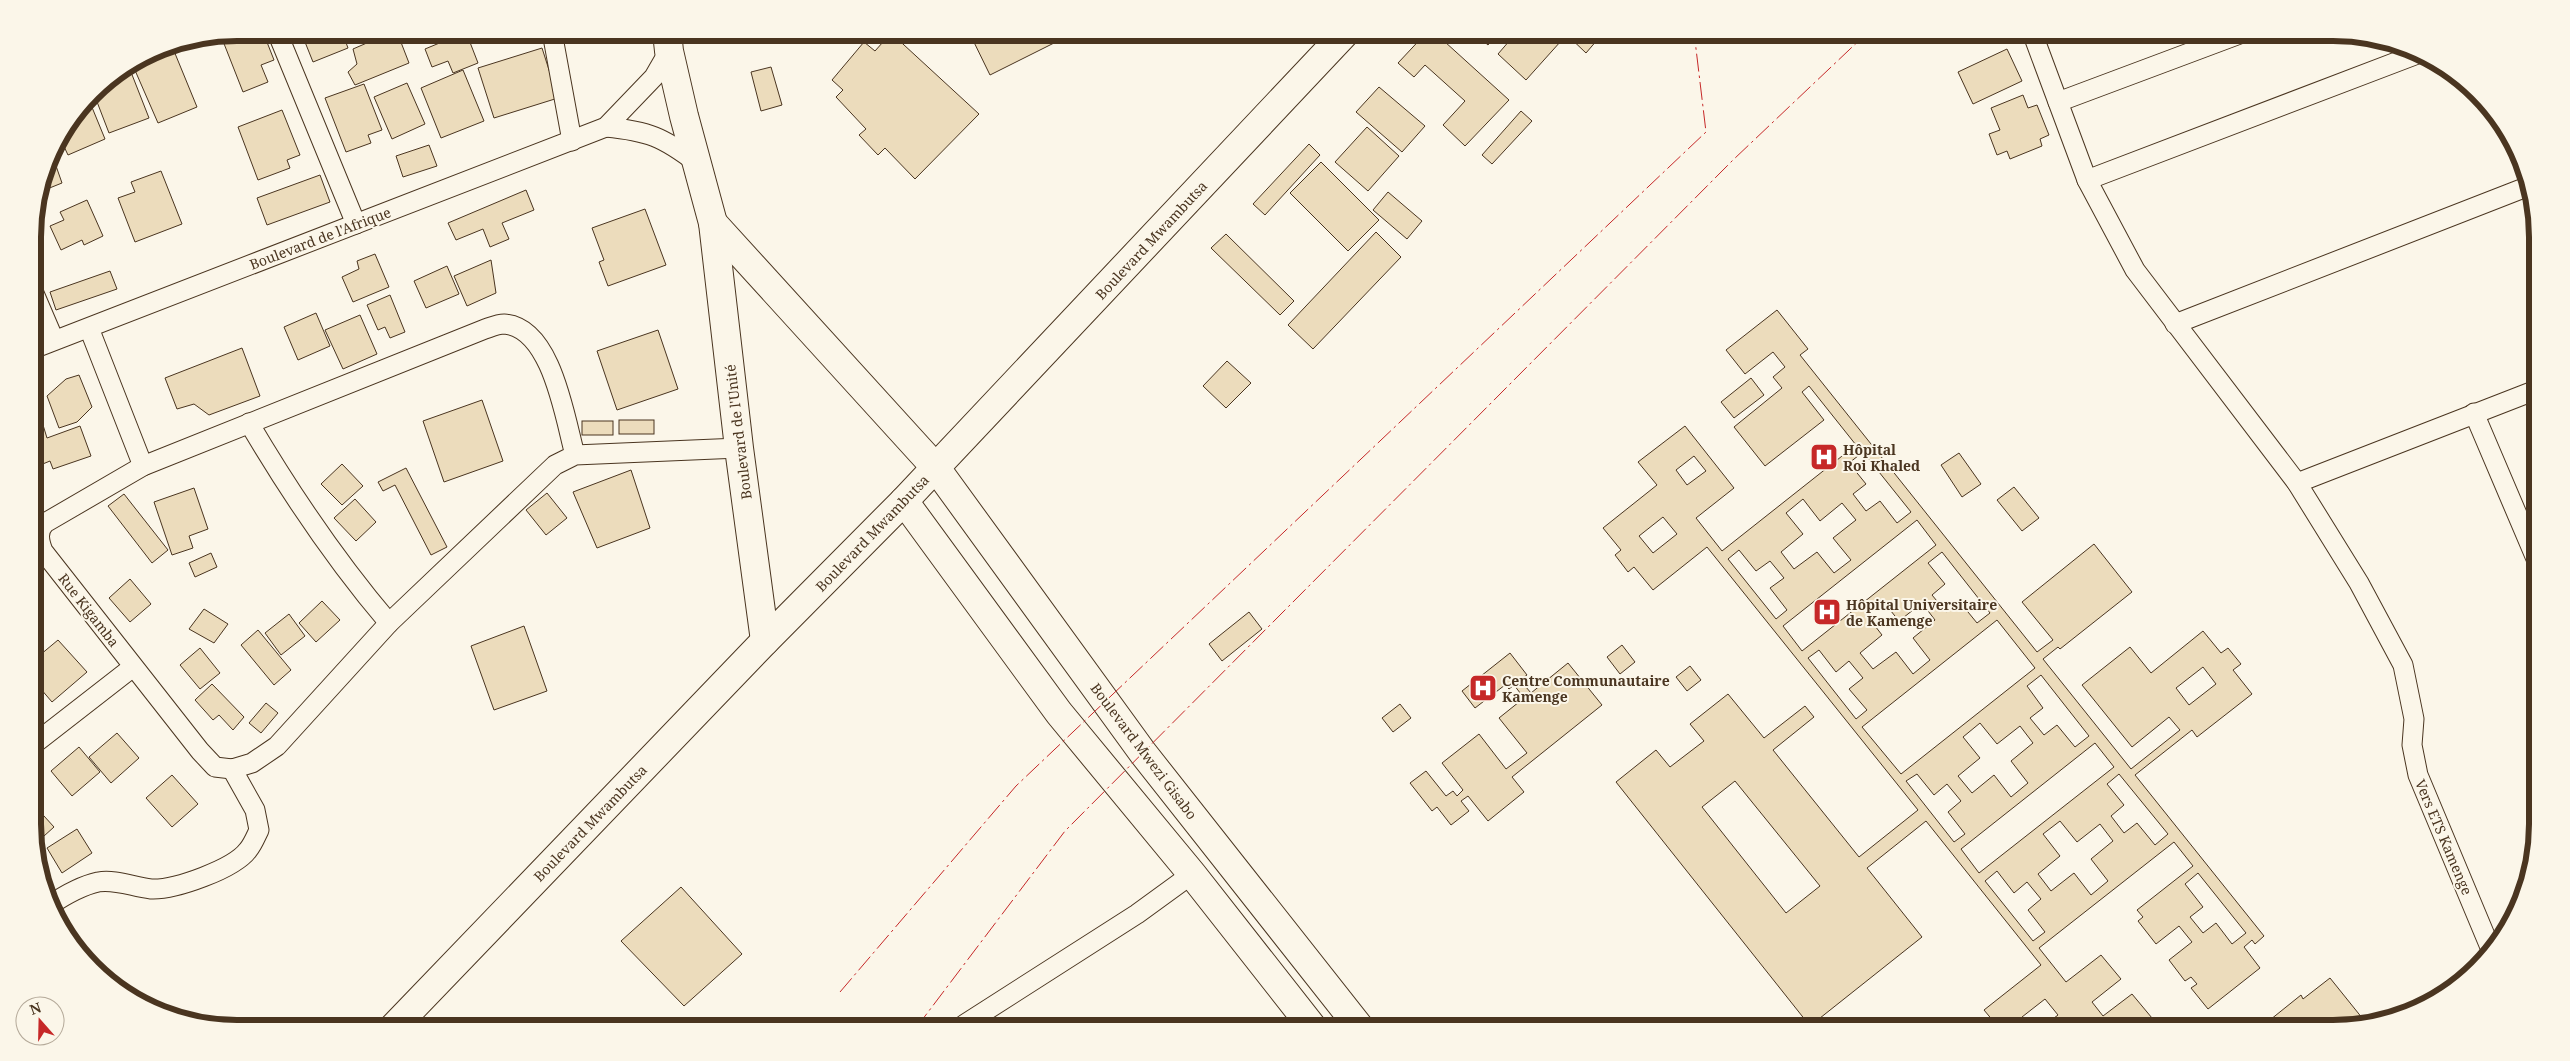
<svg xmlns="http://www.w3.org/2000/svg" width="2570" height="1061" font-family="'Noto Serif',serif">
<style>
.building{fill:#ecdcbc;stroke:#4a3520;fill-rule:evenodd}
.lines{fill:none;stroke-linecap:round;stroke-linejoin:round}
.street-casing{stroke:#4a3520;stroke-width:21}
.secondary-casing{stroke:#4a3520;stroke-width:30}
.primary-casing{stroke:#4a3520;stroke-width:30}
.highway-casing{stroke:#4a3520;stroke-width:30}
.street{stroke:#fbf6e9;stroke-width:19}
.secondary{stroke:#fbf6e9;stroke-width:28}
.primary{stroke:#fbf6e9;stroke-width:28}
.highway{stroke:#fbf6e9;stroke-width:28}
.power{stroke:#c62828;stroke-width:1;stroke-dasharray:18 4 2.5 4;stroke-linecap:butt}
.labels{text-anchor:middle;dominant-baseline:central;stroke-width:4;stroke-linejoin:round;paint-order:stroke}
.street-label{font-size:14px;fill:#4a3520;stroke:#fbf6e9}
.poi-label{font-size:14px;font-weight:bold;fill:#4a3520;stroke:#fbf6e9;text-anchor:start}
.rim{fill:none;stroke:#4a3520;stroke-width:6}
</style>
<rect width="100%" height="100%" fill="#fbf6e9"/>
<g class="building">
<polygon points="237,32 263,32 274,60 261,65 268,82 243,92 221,36"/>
<polygon points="301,32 342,32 348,48 313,62"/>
<polygon points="348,32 376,32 352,42"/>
<polygon points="392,32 397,32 409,63 355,85 348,72 357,64 353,49"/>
<polygon points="401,32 425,32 404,39"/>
<polygon points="466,32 478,63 453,73 448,61 432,67 425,49"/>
<polygon points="969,32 1076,32 990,75"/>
<polygon points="1427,32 1434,32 1509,100 1465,146 1443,125 1465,101 1425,65 1414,77 1398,63"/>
<polygon points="1473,32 1499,32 1488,45"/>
<polygon points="1517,32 1552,32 1561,41 1526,80 1498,54"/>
<polygon points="1564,32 1604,32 1586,53"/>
<polygon points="891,33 979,114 915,179 885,148 878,155 859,135 866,129 836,97 843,90 832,80 864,42 875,51"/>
<polygon points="542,48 558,98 494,118 478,68"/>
<polygon points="2007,49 2022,81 1973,104 1958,72"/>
<polygon points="174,51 197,107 158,123 134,68"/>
<polygon points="129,67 149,118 109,133 94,94 102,83"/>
<polygon points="771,67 782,105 761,111 751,72"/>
<polygon points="463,70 484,121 441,138 421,88"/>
<polygon points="407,83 425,124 392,139 374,97"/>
<polygon points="364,84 382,130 368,135 371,143 346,152 325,98"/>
<polygon points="1379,87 1425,126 1402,152 1356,112"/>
<polygon points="2023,95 2028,108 2037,105 2049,135 2040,139 2042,146 2010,159 2007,151 1997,155 1989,134 2000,130 1991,108"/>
<polygon points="89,100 105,139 68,155 60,138"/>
<polygon points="282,110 300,155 287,160 290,168 258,180 238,127"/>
<polygon points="1521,111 1532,121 1492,164 1482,155"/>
<polygon points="1367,127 1399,156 1368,191 1335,162"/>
<polygon points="1309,144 1320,155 1265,215 1253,204"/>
<polygon points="429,145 437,166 403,177 396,156"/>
<polygon points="1321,162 1379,220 1348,251 1290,193"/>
<polygon points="55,163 62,183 42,191 48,166"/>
<polygon points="161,171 182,224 135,242 118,198 135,192 131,182"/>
<polygon points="320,175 330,202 267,225 257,198"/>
<polygon points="526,190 534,210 502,223 509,239 490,247 483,229 456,240 448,223"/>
<polygon points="1388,192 1422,221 1407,239 1373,210"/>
<polygon points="87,200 103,236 84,245 82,240 61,250 50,226 64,220 60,212"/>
<polygon points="645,209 666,265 608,286 599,262 604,260 592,228"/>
<polygon points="1376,232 1401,257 1313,349 1288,325"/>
<polygon points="1226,234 1294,301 1280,315 1211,248"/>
<polygon points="375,254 389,287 353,302 342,277 359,269 357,261"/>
<polygon points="491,260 496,293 467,306 454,276"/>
<polygon points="447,266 459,294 426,308 414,281"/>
<polygon points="110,271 117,289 56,310 50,292"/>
<polygon points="390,295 405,332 390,338 385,327 378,330 367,305"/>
<path d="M1777 310 1808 349 1800 355 2037 652 2053 640 2022 602 2094 544 2132 592 2060 649 2058 647 2043 659 2131 769 2180 730 2169 717 2132 747 2082 685 2130 647 2151 673 2203 631 2221 653 2228 648 2241 664 2233 670 2252 694 2197 737 2192 730 2135 775 2264 936 2255 944 2252 940 2244 947 2260 968 2208 1009 2191 988 2197 984 2191 977 2185 981 2169 960 2192 942 2179 926 2156 944 2138 921 2143 917 2137 910 2193 866 2174 842 2039 948 2066 982 2101 955 2121 979 2092 1002 2103 1016 2132 994 2152 1018 2139 1028H2041L2058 1015 2045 999 2022 1017 2031 1028H1999L1984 1010 2041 965 1926 821 1867 868 1922 937 1810 1026 1616 782 1656 750 1670 767 1704 741 1690 724 1728 694 1764 738 1805 706 1814 717 1773 750 1859 857 1918 810 1707 547 1653 590 1634 567 1628 572 1615 555 1621 550 1603 528 1657 485 1638 462 1685 426 1734 488 1696 518 1722 551 1856 445 1809 386 1802 392 1824 420 1765 466 1734 427 1782 388 1773 377 1785 367 1773 352 1745 374 1726 350ZM1863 452 1911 512 1897 523 1880 501 1866 511 1853 494 1866 484 1849 463ZM1694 456 1706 471 1687 485 1676 470ZM1803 499 1820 521 1842 503 1856 520 1833 538 1851 560 1834 573 1817 552 1794 569 1781 552 1803 534 1786 513ZM1663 517 1677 534 1653 553 1639 536ZM1917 520 1936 545 1802 651 1783 626ZM1739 550 1756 571 1770 561 1784 578 1770 588 1787 610 1776 619 1728 559ZM1942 552 1990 613 1977 623 1959 601 1946 612 1932 595 1945 584 1928 563ZM1882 600 1899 621 1922 603 1935 620 1913 638 1930 660 1913 674 1896 652 1873 669 1860 653 1882 635 1865 613ZM1997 620 2035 668 1901 774 1862 727ZM1819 650 1836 672 1849 661 1863 678 1849 689 1867 710 1856 719 1808 658ZM2203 667 2216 684 2189 705 2176 688ZM2041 675 2089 736 2075 747 2057 725 2044 735 2030 718 2043 708 2027 686ZM1980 723 1997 744 2020 726 2033 743 2011 761 2028 783 2011 797 1994 775 1972 793 1958 776 1980 758 1963 737ZM2095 743 2114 767 1979 873 1961 849ZM1917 774 1934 795 1947 784 1961 801 1948 812 1965 834 1954 842 1906 781ZM2119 774 2168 834 2155 845 2137 823 2124 833 2111 816 2124 805 2107 784ZM1735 781 1820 886 1786 913 1702 807ZM2060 821 2077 842 2100 824 2113 841 2091 859 2108 881 2091 895 2074 873 2051 891 2038 874 2060 856 2043 834ZM1997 871 2014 893 2027 882 2041 899 2028 910 2045 932 2033 941 1985 881ZM2198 873 2246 933 2232 944 2216 923 2203 933 2190 917 2203 907 2185 884Z"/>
<polygon points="316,313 330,346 298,360 284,327"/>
<polygon points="360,315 377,354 343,369 325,330"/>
<polygon points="658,330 678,389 617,410 597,351"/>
<polygon points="242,348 260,396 209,415 194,404 177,409 165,378"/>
<polygon points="1227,361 1251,383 1226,408 1203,386"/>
<polygon points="79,375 92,407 77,422 59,428 47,396 66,379"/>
<polygon points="1751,378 1764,395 1734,418 1721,402"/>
<polygon points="482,400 503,461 444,482 423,421"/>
<rect x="619" y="420" width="35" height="14"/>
<rect x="582" y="421" width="31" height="14"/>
<polygon points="43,425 47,438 80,426 91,456 53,469 50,461 33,468 33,429"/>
<polygon points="1959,453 1981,484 1962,497 1941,465"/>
<polygon points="342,464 363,486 342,505 321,484"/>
<polygon points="406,468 447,547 431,555 395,485 383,491 378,482"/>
<polygon points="631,470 650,528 597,548 573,492"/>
<polygon points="2014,487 2039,518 2022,531 1997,500"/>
<polygon points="194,488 208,529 189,536 193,548 172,555 154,502"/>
<polygon points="547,493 567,518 546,535 526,510"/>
<polygon points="124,494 168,550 152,563 108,506"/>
<polygon points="355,499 376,522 356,541 334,518"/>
<polygon points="211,553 217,567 195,577 189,563"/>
<polygon points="130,579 151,604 130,622 109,598"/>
<polygon points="322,601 340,620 316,642 299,623"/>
<polygon points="204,609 228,624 214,643 189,629"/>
<polygon points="1249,612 1262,629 1222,661 1209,644"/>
<polygon points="289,614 305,636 281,655 265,633"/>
<polygon points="524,626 547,691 494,710 471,646"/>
<polygon points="258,630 291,670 274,685 241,645"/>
<polygon points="58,640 87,672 52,702 34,681 34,660"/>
<polygon points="1622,645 1635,662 1620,674 1607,657"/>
<polygon points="200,648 220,673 200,689 180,665"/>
<polygon points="1510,653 1527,675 1520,680 1531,693 1568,663 1602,705 1512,777 1524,792 1488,821 1468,796 1461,801 1469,811 1451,825 1437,807 1432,811 1410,783 1426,771 1446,796 1453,791 1457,796 1463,790 1442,763 1479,734 1506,769 1527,753 1499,718 1524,698 1514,685 1509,689 1505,685 1475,708 1462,691"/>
<polygon points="1690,666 1701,680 1687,691 1676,677"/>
<polygon points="212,684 244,717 233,730 219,715 213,720 195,700"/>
<polygon points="266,703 278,713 261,733 249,723"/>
<polygon points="1400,704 1411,718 1393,732 1382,718"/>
<polygon points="117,733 139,758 111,783 89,757"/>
<polygon points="79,747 100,772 72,796 51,771"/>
<polygon points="172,775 198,804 172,827 146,798"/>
<polygon points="34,805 54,827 34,845"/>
<polygon points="77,829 92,853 62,873 47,848"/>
<polygon points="681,887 742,954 684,1006 621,941"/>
<polygon points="2330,978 2367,1024 2346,1028 2260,1028 2301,995 2303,999"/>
</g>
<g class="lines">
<defs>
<g id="street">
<polyline points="277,32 356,224"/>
<polyline points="552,32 572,141"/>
<polyline points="2032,32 2087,180 2135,270 2297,483 2359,583 2403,665 2414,719 2412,745 2418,775 2492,952"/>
<polyline points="2058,102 2245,32"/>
<path d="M606 127C648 131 663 137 697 163"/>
<polyline points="2087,180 2420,53"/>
<polyline points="33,291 54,340"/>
<polyline points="2175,324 2529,186"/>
<polyline points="89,328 143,466"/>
<polyline points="33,349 606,127 654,77 669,51"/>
<polyline points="2474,413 2537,561"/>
<path d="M249 423C291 494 336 561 389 623"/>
<path d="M575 455C565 419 552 327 504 324 498 324 491 327 485 329L143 466 45 523C37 531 39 541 43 551L200 751 215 767 232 769 252 763 277 746 389 623 555 465 575 455 739 448"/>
<polyline points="2297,483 2536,390"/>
<polyline points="34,744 133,667"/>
<path d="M50 905C65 895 80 886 98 882 116 879 133 887 151 889 175 890 234 869 248 850 253 844 256 836 259 830L255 810 232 769"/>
<polyline points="961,1028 965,1024 1137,914 1192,874"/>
</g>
<g id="secondary">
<polyline points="667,32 669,51 684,116 713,223 739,448 765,641"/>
<polyline points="713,223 936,468"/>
</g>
<g id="primary">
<polyline points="936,468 1143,753 1360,1028"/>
<polyline points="904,501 1059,713 1192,874 1313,1028"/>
</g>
<polyline id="highway" points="393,1028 765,641 904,501 1346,32"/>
</defs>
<use href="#street" class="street-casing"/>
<use href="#secondary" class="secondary-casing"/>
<use href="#primary" class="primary-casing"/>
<use href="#highway" class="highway-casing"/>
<use href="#street" class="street"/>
<use href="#secondary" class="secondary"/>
<use href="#primary" class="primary"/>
<use href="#highway" class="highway"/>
<g class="power">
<polyline points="840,992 1016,786 1706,132 1694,32"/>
<polyline points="916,1028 1065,831 1733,160 1868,32"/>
</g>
</g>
<defs>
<symbol id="hospital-square" viewBox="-11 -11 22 22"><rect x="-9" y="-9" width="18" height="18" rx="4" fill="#c62828" stroke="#fbf6e9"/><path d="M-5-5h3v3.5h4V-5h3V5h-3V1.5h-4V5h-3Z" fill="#fff"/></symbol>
</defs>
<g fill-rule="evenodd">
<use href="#hospital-square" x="1808" y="441" width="32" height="32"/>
<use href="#hospital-square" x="1811" y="596" width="32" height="32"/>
<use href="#hospital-square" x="1467" y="672" width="32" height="32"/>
</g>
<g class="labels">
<g class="street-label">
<text transform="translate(320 238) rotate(-21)">Boulevard de l'Afrique</text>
<text transform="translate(1151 240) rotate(-47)">Boulevard Mwambutsa</text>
<text transform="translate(738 432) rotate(-97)">Boulevard de l'Unité</text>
<text transform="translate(872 533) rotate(-46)">Boulevard Mwambutsa</text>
<text transform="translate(89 610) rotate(52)">Rue Kigamba</text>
<text transform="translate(1144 751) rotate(53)">Boulevard Mwezi Gisabo</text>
<text transform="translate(590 823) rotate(-46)">Boulevard Mwambutsa</text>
<text transform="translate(2444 837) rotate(67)">Vers ETS Kamenge</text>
</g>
<g class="poi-label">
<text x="1843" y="449">Hôpital<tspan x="1843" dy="16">Roi Khaled</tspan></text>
<text x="1846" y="604">Hôpital Universitaire<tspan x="1846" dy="16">de Kamenge</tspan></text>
<text x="1502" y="680">Centre Communautaire<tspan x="1502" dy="16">Kamenge</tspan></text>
</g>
</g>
<path d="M0 0H2570V1061H0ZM237 41H2333A196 196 0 0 1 2529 237V824A196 196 0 0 1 2333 1020H237A196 196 0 0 1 41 824V237A196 196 0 0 1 237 41Z" fill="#fbf6e9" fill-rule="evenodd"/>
<path class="rim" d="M237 41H2333A196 196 0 0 1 2529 237V824A196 196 0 0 1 2333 1020H237A196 196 0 0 1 41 824V237A196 196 0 0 1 237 41Z"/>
<g transform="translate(40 1021) rotate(340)"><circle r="24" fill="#fbf6e9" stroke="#b4a999"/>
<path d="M0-4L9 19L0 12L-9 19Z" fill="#c62828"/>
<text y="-8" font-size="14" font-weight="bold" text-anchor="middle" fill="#4a3520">N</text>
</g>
</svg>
